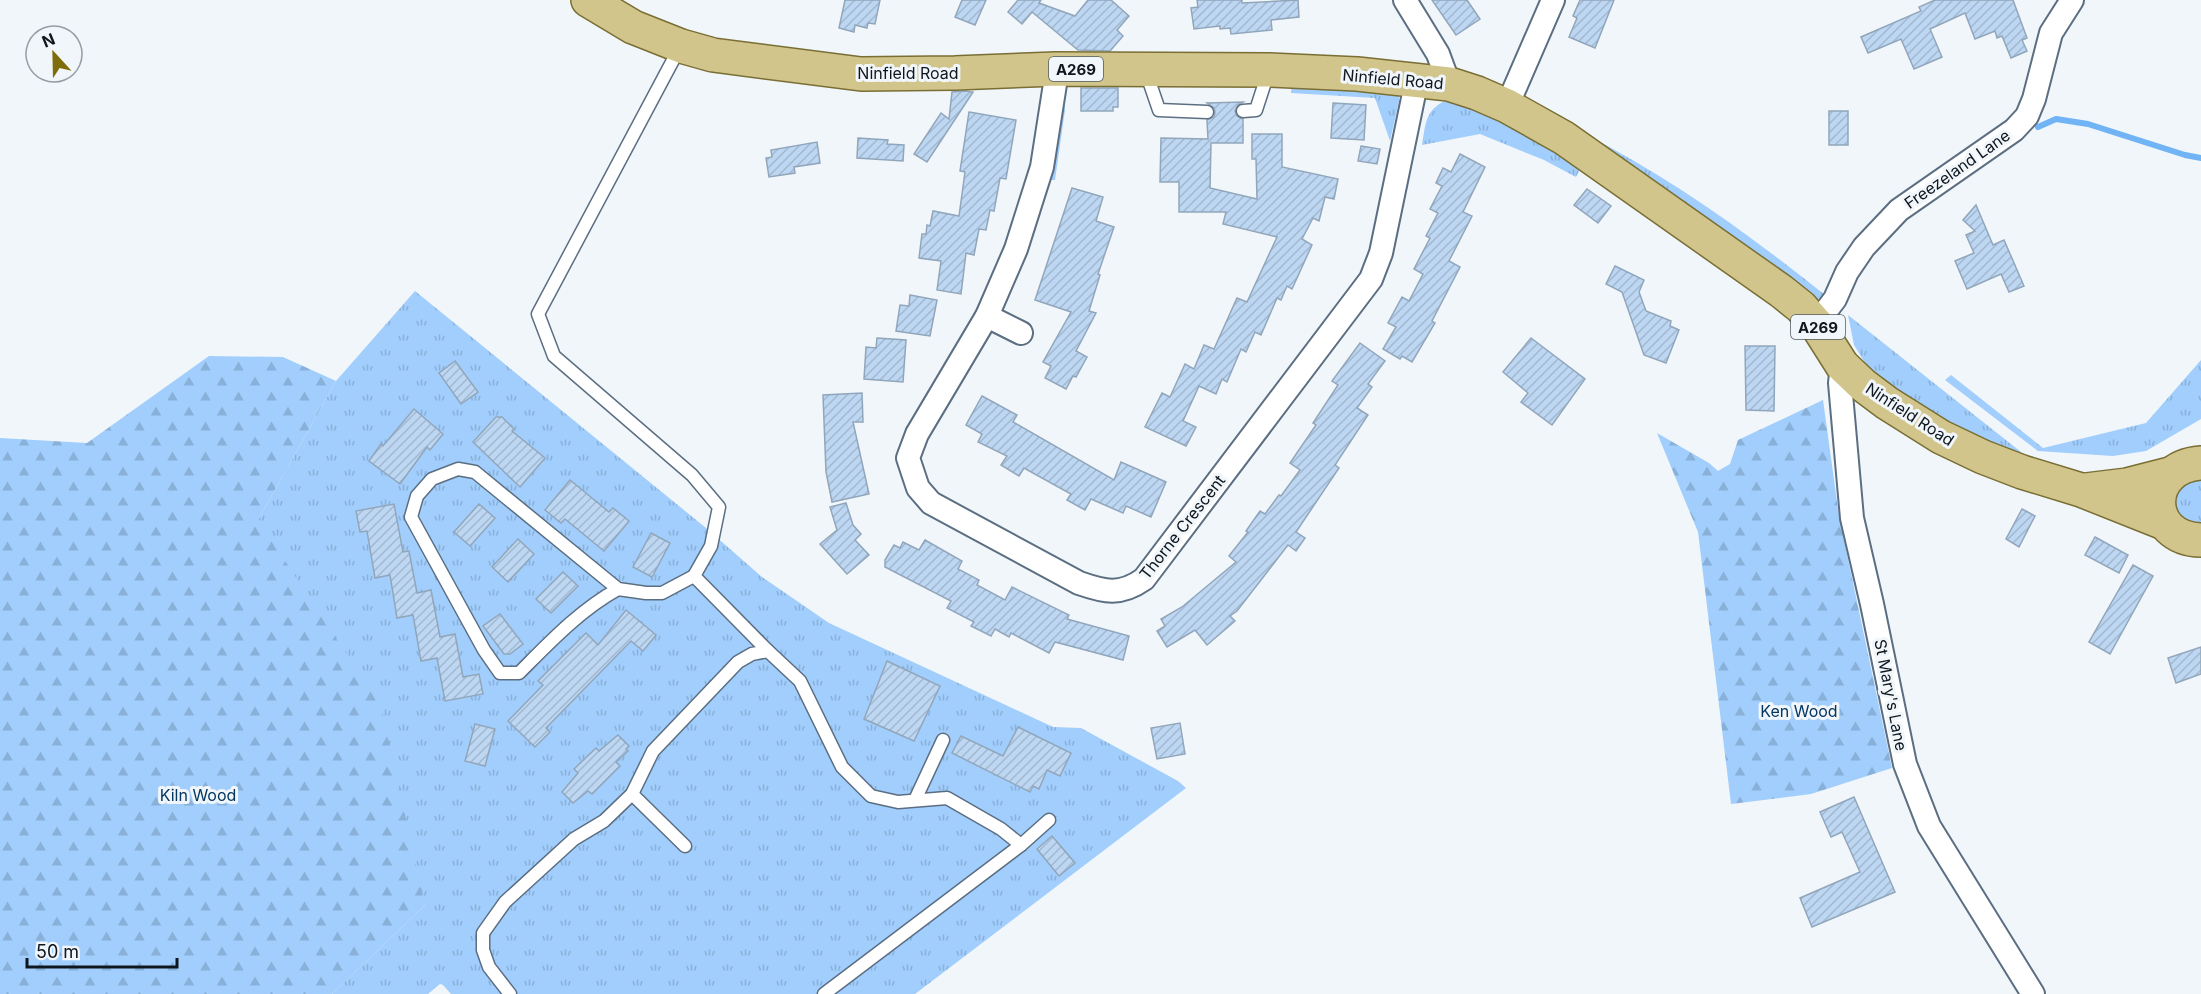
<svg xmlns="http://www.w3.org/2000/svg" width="2201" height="994" font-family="Inter,sans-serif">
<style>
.grass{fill:url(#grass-tufts)}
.forest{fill:url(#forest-firs)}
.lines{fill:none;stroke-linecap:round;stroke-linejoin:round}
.stream{stroke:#71b4f6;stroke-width:6}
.building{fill:url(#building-hatch);stroke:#91a6bb;stroke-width:1.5}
.lane-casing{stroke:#5b6e82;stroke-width:15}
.street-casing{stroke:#5b6e82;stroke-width:26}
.primary-casing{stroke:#796e33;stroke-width:36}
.lane{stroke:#fff;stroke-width:12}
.street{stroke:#fff;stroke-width:22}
.primary{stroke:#d1c58c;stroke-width:33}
.labels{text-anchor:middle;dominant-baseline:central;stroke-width:6;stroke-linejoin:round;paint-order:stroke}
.shield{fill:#f1f6fa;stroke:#525960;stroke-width:1.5}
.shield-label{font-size:15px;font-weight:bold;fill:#0e161e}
.street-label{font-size:16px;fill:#0e161e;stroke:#f1f6fa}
.park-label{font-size:16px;fill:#043761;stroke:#f1f6fa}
</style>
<defs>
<pattern id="grass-tufts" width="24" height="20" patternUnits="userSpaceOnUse" patternTransform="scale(1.5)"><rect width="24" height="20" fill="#a1cefc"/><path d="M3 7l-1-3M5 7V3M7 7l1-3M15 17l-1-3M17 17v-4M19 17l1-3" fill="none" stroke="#89b0d8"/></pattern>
<pattern id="forest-firs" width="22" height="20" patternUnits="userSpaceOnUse" patternTransform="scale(1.5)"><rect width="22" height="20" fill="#a1cefc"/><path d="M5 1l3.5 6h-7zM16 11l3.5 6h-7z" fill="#89b0d8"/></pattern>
<pattern id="building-hatch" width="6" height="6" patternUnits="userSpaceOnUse" patternTransform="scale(1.5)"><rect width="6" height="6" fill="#bdd7f3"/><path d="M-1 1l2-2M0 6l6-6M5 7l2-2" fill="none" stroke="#a1b8d0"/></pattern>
</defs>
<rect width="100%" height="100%" fill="#f1f6fa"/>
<g class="grass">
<polygon points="1292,80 1394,88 1399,96 1399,101 1390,141 1375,98 1291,93"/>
<polygon points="1064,94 1065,110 1055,180 1049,180"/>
<path d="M1449 99 1484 109 1581 167 1576 177 1544 160 1480 134 1422 145C1426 122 1425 109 1449 99Z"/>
<path d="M1585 134C1671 178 1750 235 1825 295L1816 300Z"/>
<polygon points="415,291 706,528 762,577 829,623 1053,727 1081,728 1178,781 1186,788 915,994 451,994 443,985 440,984 428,994 332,994 425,905 258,520 336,381"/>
<polygon points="1848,315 2021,452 2018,459 1939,424 1872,374 1854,345"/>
<polygon points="2201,360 2201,419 2146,451 2113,456 2038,451 1945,380 1951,375 2043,448 2146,423"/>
<polygon points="2201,474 2201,530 2188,530 2167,497"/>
</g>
<g class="forest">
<polygon points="209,356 283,357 336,381 258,520 381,706 425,905 332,994 0,994 0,438 87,443"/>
<polygon points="1823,400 1839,516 1892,768 1811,794 1731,804 1698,532 1657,433 1709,463 1718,471 1730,464 1738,440"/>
</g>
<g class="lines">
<polyline class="stream" points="2038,127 2056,119 2088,124 2185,155 2201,158"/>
</g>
<g class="building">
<polygon points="845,0 880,0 875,24 868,23 867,28 855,25 854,32 839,28"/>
<polygon points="962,0 986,0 975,25 955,17"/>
<polygon points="1018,0 1041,0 1039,3 1075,16 1088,0 1111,0 1129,16 1117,30 1123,36 1110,51 1078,50 1032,12 1022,24 1008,12"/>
<polygon points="1197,0 1242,0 1242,3 1298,0 1299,17 1271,20 1272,30 1231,34 1230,28 1220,29 1220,26 1194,29 1191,8 1198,7"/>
<polygon points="1432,0 1467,0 1480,19 1456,35"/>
<polygon points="1580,0 1614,0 1595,48 1569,37 1577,18 1573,16"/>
<polygon points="1935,0 2013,0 2027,38 2022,40 2027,51 2011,58 2002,36 1997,38 1995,31 1975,39 1965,13 1930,29 1942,57 1914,69 1901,39 1868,53 1861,37 1921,11 1919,7"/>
<polygon points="1081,88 1118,88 1118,107 1113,107 1113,111 1081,111"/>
<polygon points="965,91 973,92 927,162 914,154 941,113 949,119 952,92"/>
<polygon points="1243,102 1238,105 1235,111 1237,116 1243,119 1243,143 1211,143 1210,188 1257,199 1256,159 1252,159 1252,134 1282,134 1282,167 1338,179 1334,199 1325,197 1319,221 1313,218 1302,239 1312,245 1292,289 1287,286 1281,300 1277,298 1261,335 1255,332 1246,352 1241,349 1227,382 1222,379 1216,394 1199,386 1183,421 1196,427 1186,446 1145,427 1162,393 1170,397 1185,364 1194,369 1204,345 1214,349 1237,298 1247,302 1277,237 1223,224 1226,212 1179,212 1179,182 1160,182 1161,138 1208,139 1207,120 1214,117 1215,112 1214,108 1207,103"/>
<polygon points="1333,103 1366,105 1364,140 1331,138"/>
<rect x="1829" y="111" width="19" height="34"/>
<polygon points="969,112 1016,120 1006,179 1000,178 994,211 990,210 986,230 979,229 974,255 966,253 961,294 937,290 941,261 919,258 922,234 926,234 927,225 930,226 933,211 959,216 965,172 960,171"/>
<polygon points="858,138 888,140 887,144 904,145 903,161 857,158"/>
<polygon points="817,142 820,163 794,167 795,173 769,177 766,158 772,157 771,150"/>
<polygon points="1361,146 1380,149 1377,164 1358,161"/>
<polygon points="1460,154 1485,167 1463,212 1472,216 1449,261 1460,267 1432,321 1435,323 1412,362 1402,356 1400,359 1383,349 1396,327 1388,323 1402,297 1409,301 1423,274 1414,269 1430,238 1426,236 1438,213 1430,209 1442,186 1436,183 1443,168 1451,172"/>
<polygon points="1072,188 1103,197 1096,221 1114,227 1098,274 1100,275 1089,311 1096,313 1076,351 1087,357 1076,377 1073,376 1066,389 1045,378 1051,366 1043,362 1071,312 1035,300"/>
<polygon points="1587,189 1611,206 1598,223 1574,205"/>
<polygon points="1976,205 1993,245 2004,240 2024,286 2009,292 2001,274 1967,289 1955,261 1974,253 1966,235 1975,231 1963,220"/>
<polygon points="1615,266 1644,280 1639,292 1646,311 1671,321 1670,326 1679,330 1666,363 1644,355 1622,292 1606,284"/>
<polygon points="910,295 937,300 930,336 896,331 900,305 909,306"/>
<polygon points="877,338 906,340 903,382 864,379 866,347 876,348"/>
<polygon points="1531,338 1585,379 1552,425 1521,402 1528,393 1503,372"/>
<polygon points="1360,343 1385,361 1368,384 1372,387 1357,408 1368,415 1335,465 1339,468 1296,532 1305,538 1296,551 1288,545 1237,611 1230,616 1235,621 1207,645 1195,630 1167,647 1157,631 1165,626 1161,619 1182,607 1236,562 1229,556 1248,532 1246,531 1260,511 1265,514 1279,495 1281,496 1300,470 1290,463 1316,425 1313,423 1338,385 1332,381"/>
<polygon points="1745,346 1775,346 1774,411 1746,410"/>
<polygon points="455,361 478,392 461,404 439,373"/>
<polygon points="862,393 863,422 853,422 869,494 832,502 826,472 823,395"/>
<polygon points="982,396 1017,415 1013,422 1114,480 1121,462 1166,482 1151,517 1126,506 1123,513 1091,499 1085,510 1067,500 1071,494 1024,468 1019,476 1001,465 1007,456 978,442 982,434 966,425"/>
<polygon points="414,409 443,434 430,450 427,447 400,484 369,461 381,444 383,446"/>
<polygon points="496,417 502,417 514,429 512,431 545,458 520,487 473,442"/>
<polygon points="570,480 609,512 613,508 629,521 604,551 565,519 561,523 545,510"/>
<polygon points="846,503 853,525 861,534 855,540 869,555 847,574 820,544 837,530 830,507"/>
<polygon points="394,504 403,552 409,551 417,593 431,590 440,637 455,634 463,677 479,674 483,694 445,701 437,658 421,661 413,615 397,618 390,575 375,578 367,531 360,532 356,511"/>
<polygon points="479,504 495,518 470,546 454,532"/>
<polygon points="2022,509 2035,516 2019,547 2006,539"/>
<polygon points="651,533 670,543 652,577 633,567"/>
<polygon points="2095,537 2128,555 2119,573 2085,555"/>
<polygon points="518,539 534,554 508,582 492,567"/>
<polygon points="925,540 962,561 958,569 979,580 977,585 1005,600 1012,587 1069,615 1067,619 1129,636 1123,660 1055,642 1049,653 1011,633 1009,637 995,629 991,636 971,626 974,622 947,608 951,601 885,567 885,560 894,545 900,548 903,542 919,550"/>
<polygon points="2133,565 2153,576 2110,654 2089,642"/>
<polygon points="563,572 578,586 551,613 536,599"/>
<polygon points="626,610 656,635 643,651 631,641 546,728 550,732 535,747 508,721 543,685 538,681 586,633 598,645"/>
<polygon points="500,614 523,644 510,654 504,654 483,626"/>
<polygon points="2201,647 2201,674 2176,683 2168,658"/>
<polygon points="887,661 940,686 914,741 864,719"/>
<polygon points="1180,723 1185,754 1157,759 1151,728"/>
<polygon points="475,724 495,729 485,766 465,761"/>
<polygon points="1018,727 1071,753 1060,776 1047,770 1039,789 1033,786 1030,792 952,753 961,736 1003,756"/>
<polygon points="618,735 629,746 626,749 628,751 616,762 620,766 592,794 588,791 573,803 562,792 578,773 574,769 596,748 599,751"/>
<polygon points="1854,797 1895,892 1812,927 1800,898 1860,872 1842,832 1831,837 1820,812"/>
<polygon points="1052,836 1075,863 1059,876 1037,849"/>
</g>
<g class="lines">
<defs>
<g id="lane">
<polyline points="680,47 538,314 554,356 692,475 719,507 711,546 694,576 768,651"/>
<polyline points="1146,72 1159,110 1207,112"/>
<polyline points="1243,111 1256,110 1268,73"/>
<path d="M618 589C580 610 550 642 519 673H500L484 650 411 517 417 496 432 479 458 469 475 472 618 589 646 593H662L694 576"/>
<polyline points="632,794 685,846"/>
<polyline points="915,800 943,740"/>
<polyline points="1021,845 1049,820"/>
<polyline points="510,994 489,967 483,950 483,933 505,902 574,839 604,821 632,794 653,751 738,662 752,654 768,651 800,681 842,767 871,796 898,802 947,798 1001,829 1021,845 824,994"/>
</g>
<g id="street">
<polyline points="1405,0 1438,54 1449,84"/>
<path d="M1055 84 1042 167 1016 249 987 316 917 434 908 458 918 488 931 503 1079 583C1105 592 1120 596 1144 579L1371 279 1381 253 1417 79"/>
<polyline points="1507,106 1553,0"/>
<polyline points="987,316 1021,333"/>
<polyline points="1816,324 1835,299 1847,272 1864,247 1899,210 2014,130 2027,116 2034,99 2051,33 2072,0"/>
<polyline points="1842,365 1840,383 1852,518 1872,604 1905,764 1929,826 2033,994"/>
</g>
<g id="primary">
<polyline points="588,0 633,27 681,46 713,55 861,74 955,73 1056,69 1269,70 1357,74 1449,84 1477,93 1507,106 1564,138 1781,291 1801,307 1816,324 1842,365 1863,385 1887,403 1941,437 1983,457 2022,472 2081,490 2164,523"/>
<path d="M2201 463C2144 467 2145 539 2201 540"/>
<polyline points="2086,490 2127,485 2170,474"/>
</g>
</defs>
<use href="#lane" class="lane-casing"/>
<use href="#street" class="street-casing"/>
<use href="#primary" class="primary-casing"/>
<use href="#lane" class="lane"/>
<use href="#street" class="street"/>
<use href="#primary" class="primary"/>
</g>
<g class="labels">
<g class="shield">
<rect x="1049" y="57" width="54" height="24" rx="4.5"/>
<rect x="1791" y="315" width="54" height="24" rx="4.5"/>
</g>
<g class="shield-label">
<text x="1076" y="69">A269</text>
<text x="1818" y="327">A269</text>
</g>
<g class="street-label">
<text x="908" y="73">Ninfield Road</text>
<text transform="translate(1393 79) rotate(5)">Ninfield Road</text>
<text transform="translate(1957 169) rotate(-35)">Freezeland Lane</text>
<text transform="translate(1910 414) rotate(33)">Ninfield Road</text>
<text transform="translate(1182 527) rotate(-52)">Thorne Crescent</text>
<text transform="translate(1891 695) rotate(79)">St Mary's Lane</text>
</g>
<g class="park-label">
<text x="1799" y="711">Ken Wood</text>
<text x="198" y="795">Kiln Wood</text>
</g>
</g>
<g transform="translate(54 54) rotate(338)"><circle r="28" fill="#f1f6fa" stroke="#969ca2" stroke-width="1.5"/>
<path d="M0-4.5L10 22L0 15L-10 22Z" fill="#7f6d09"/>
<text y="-9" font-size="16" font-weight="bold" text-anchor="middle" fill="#0e161e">N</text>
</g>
<path d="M27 958v9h150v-9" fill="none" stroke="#0e161e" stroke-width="3"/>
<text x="36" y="958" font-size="18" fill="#0e161e" stroke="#f1f6fa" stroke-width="4.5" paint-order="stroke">50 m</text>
</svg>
